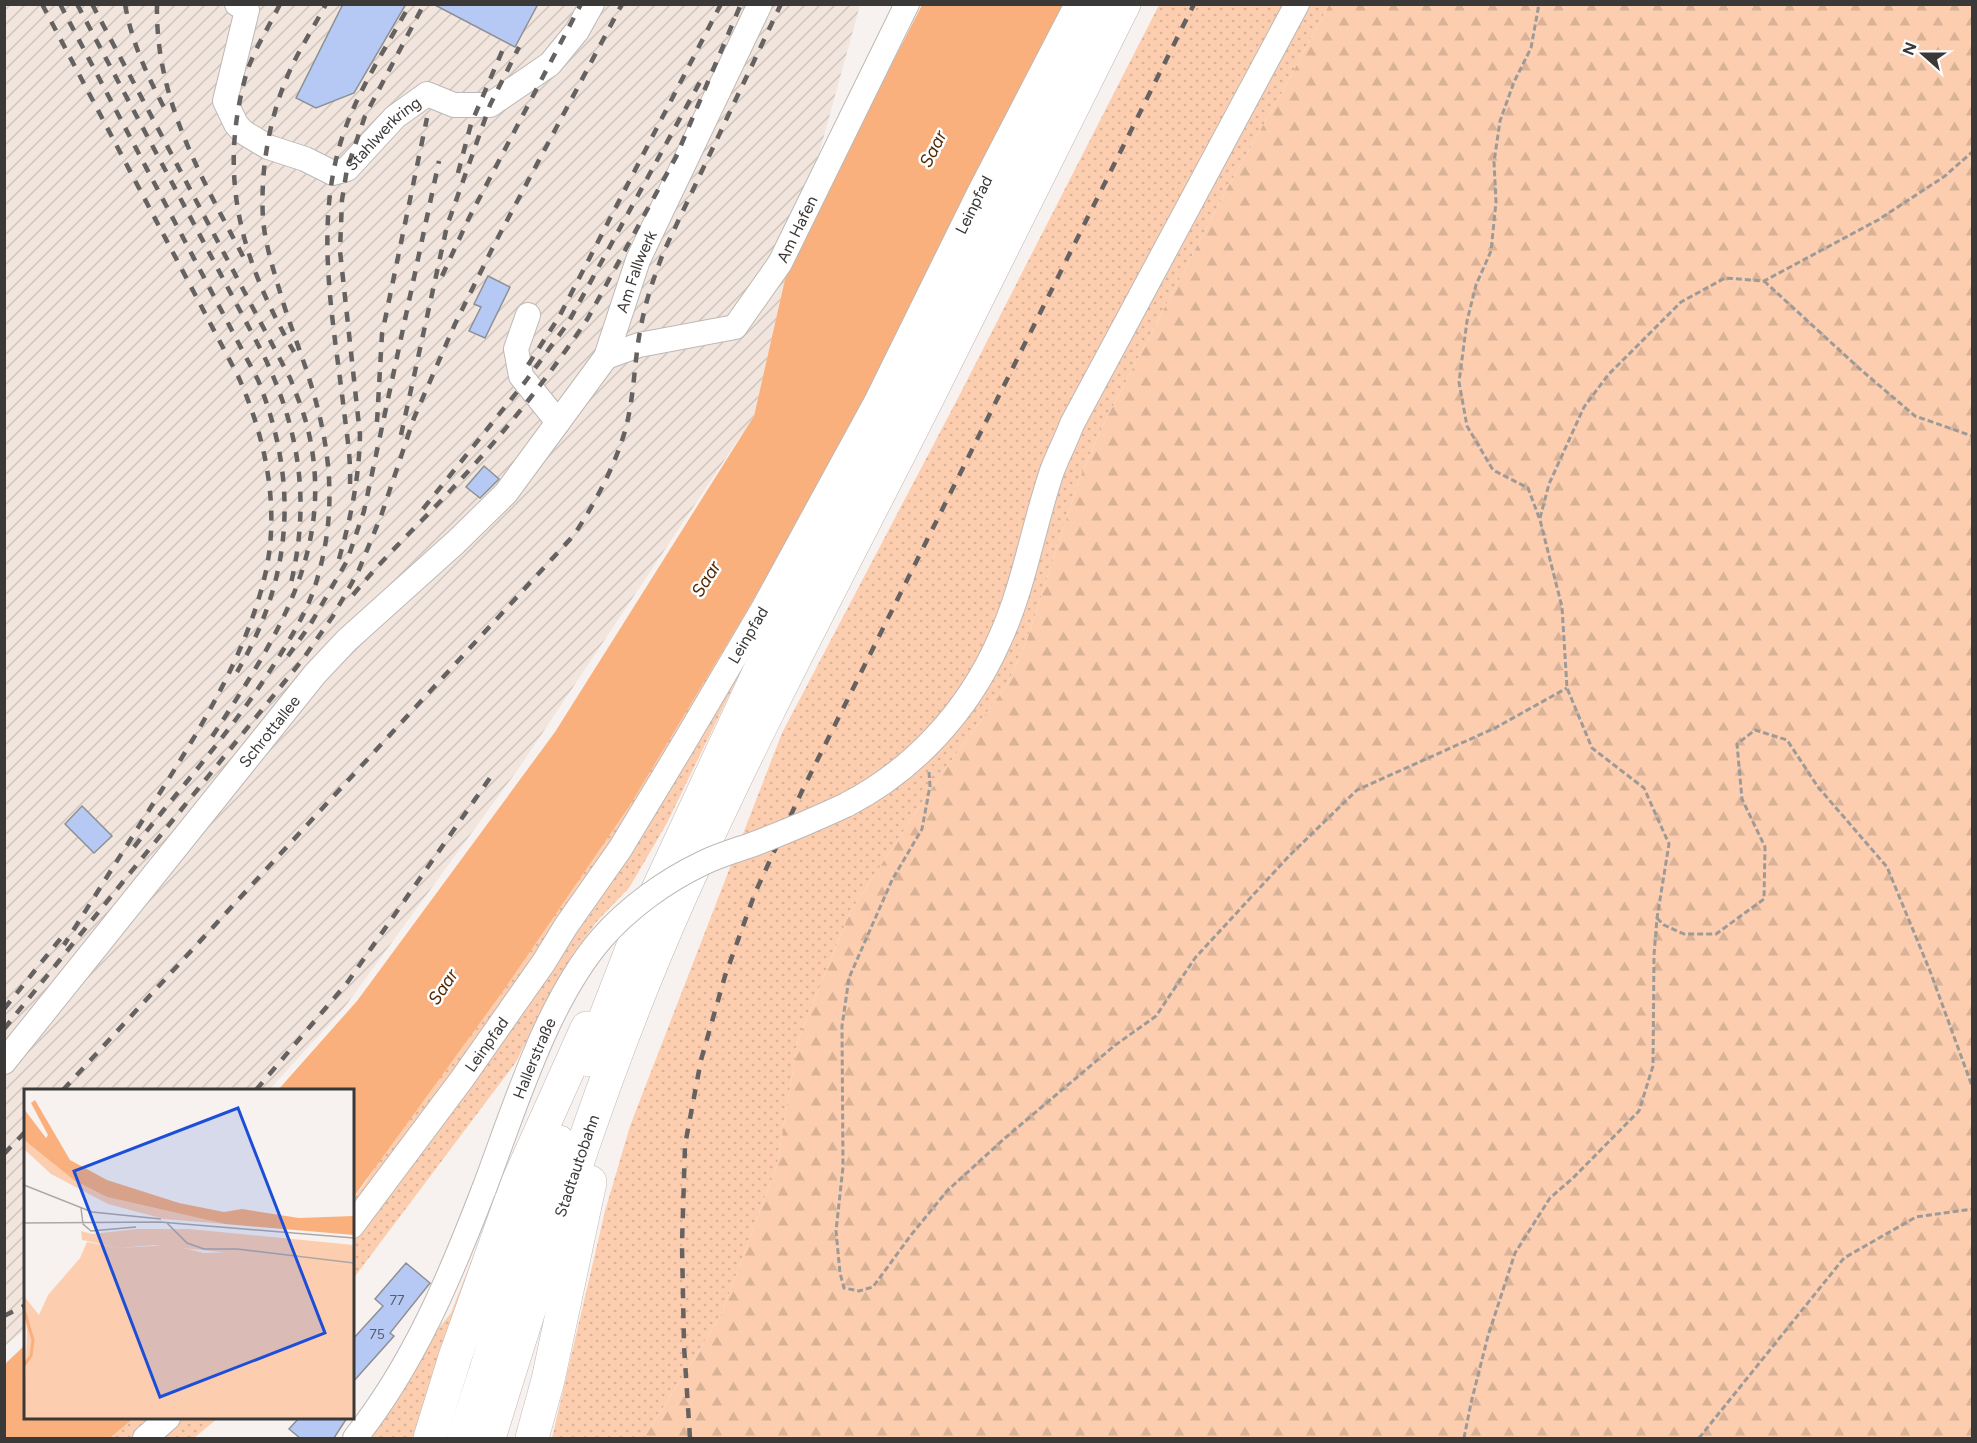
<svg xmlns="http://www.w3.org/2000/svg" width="1977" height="1443" font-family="Figtree,sans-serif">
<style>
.industrial{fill:url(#industrial-furrows)}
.grass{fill:url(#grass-dots)}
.forest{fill:url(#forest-firs)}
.water{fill:#f9b07d}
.building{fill:#b6c9f5;stroke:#8e9094;stroke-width:1.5}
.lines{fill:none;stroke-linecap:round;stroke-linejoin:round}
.minor-casing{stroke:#bdb8b5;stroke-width:26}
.highway-casing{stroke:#bdb8b5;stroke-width:34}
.path{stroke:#9e9a98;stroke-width:3;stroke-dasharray:6 3;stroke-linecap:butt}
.minor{stroke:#fff;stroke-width:24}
.highway{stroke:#fff;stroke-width:33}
.rail{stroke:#656261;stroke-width:4.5;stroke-dasharray:10 10;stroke-linecap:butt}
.minor-bridge-casing{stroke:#bdb8b5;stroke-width:26;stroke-linecap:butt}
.minor-bridge{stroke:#fff;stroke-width:24}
.labels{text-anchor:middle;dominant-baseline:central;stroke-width:5;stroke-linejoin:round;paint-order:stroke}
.number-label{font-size:14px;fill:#5a5d67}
.street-label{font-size:16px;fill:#3b3938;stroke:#fff}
.water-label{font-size:18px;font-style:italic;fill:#552800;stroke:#fff}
.inset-river{fill:none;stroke:#f9b07d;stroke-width:3}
.inset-road{fill:none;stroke:#aca8a6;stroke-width:1.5}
.view{fill:#1d4ed8;fill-opacity:0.15;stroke:#1d4ed8;stroke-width:3}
.inset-edge{fill:none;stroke:#3b3938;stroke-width:3}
</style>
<defs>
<pattern id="industrial-furrows" width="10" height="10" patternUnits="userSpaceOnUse" patternTransform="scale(1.5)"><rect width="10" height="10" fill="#f1e5dd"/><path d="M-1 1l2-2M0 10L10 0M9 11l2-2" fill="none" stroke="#d0c5be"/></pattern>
<pattern id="grass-dots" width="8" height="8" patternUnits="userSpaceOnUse" patternTransform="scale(1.5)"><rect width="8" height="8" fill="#fcceaf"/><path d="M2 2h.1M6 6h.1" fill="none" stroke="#d9b297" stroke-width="1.8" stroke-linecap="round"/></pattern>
<pattern id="forest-firs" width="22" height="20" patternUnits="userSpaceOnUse" patternTransform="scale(1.5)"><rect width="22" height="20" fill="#fcceaf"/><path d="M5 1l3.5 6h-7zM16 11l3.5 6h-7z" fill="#d9b297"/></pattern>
</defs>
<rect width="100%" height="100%" fill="#f7f2ef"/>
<polygon class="industrial" points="5,5 860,5 788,266 754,416 519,768 344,1008 269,1090 26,1090 25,1329 5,1346"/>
<g class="grass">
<polygon points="1159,5 1329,5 1281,94 1229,185 1103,425 1079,480 1027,640 1007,685 940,776 850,912 798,1040 777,1165 721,1315 644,1438 552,1438 605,1211 630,1126 782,733 959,396"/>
<polygon points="887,370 667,823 629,888 598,920 573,954 549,996 516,1062 353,1279 353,1198 363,1186 844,442"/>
<polygon points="475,1251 415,1438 370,1438 399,1396 437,1330 451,1313"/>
<polygon points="134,1418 218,1418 194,1438 110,1438"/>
</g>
<polygon class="forest" points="1329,5 1972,5 1972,1438 644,1438 721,1315 777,1165 798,1040 850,912 940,776 1007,685 1027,640 1079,480 1103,425 1229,185 1281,94"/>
<g class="water">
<polygon points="922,5 1066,5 844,442 740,622 630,805 503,991 353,1198 352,1090 278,1090 357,1001 555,732 754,416 788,266"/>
<polygon points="25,1345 26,1418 134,1418 110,1438 5,1438 5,1364"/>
</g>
<g class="building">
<polygon points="343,4 406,4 354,93 316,108 296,98"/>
<polygon points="433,4 538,4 515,47"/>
<polygon points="488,276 510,287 485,338 469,331 481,307 474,304"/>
<polygon points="484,466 499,479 480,498 466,487"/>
<polygon points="82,806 112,836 94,853 65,824"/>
<polygon points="406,1263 430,1283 390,1333 394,1336 352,1383 352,1340 383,1306 375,1299"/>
<polygon points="299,1418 347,1418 334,1438 300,1438 289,1429"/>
</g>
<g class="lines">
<defs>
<g id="minor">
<path id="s1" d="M237 4 247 10 225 101 236 124 243 132 268 147 305 159 333 173 347 169 395 117 427 94 454 105H490L550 64 577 31 592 4"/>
<polyline points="528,315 516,349 521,376 558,422"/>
<path id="s2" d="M606 357 639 345 735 327 780 263 907 4"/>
<path d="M846 805C914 770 968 711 999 641 1024 587 1033 527 1052 471 1058 455 1066 440 1072 424L1297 4"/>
<path id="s3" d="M4 1062 315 674 347 640 456 542 506 493 606 357 638 260 760 4"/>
<path id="s4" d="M352 1226 462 1079 544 962 566 926 620 849 681 748 764 607 876 402 978 195 1077 4"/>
<polyline points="145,1438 168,1418"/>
<path d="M355 1438C414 1364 450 1277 484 1189"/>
</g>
<g id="highway">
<polyline points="589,1060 640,928 760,670 1096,4"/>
<polyline points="430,1438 455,1357 517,1184 587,1028"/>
<polyline points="464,1438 559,1142"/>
<path id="s5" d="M489 1438C546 1255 602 1071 681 895 757 725 846 560 930 393 995 264 1059 134 1124 4"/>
<polyline points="532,1438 548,1380 590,1182"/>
</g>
</defs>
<use href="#minor" class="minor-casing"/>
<use href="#highway" class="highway-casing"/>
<g class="path">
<polyline points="1764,281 1860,369 1915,416 1972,436"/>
<polyline points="1540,518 1549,484 1584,407 1608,375 1681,302 1725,278 1764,281 1878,220 1945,176 1972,152"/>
<polyline points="929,772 930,786 922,829 892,880 849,978 842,1026 843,1167 836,1231 840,1273 844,1288 859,1291 873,1287 911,1235 947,1191 1005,1138 1114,1046 1156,1016 1195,958 1289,856 1357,790 1495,728 1567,688"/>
<polyline points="1657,918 1664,925 1684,934 1716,934 1764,899 1765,847 1742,799 1737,744 1755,730 1787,740 1818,787 1887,867 1930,971 1972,1086"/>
<polyline points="1464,1438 1471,1403 1488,1336 1515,1253 1550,1198 1573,1178 1639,1111 1653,1066 1654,955 1657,918 1669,844 1644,788 1592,748 1567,688 1562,607 1540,520 1528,488 1493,470 1467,426 1459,382 1467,321 1476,285 1491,251 1496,202 1494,162 1500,121 1514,82 1531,48 1539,4"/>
<polyline points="1699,1438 1844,1258 1916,1217 1972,1209"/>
</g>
<use href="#minor" class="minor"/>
<use href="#highway" class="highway"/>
<g class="rail">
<path d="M42 4 238 376C265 436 280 505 266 571 247 656 197 734 151 807 122 853 93 899 64 945"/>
<path d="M60 4 258 380C299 482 293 577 237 672"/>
<path d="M77 4 262 352C300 429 311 503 290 587"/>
<path d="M92 4 290 378C297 396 305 415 309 434 336 556 270 647 208 743"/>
<path d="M125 4C132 45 149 79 168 115"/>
<path d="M157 4C155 100 202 178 245 260"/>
<path d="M280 4C269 27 253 51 246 75 217 179 242 261 294 352"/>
<polyline points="458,173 471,124 506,42"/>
<polyline points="442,276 469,218 581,4"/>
<polyline points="528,365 559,317 721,4"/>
<polyline points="377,422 382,334 427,118"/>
<polyline points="401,435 447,226 490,105 519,47"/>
<path d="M350 484C351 460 347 435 344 411 334 324 315 234 339 148 353 97 385 50 410 4"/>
<polyline points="423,509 525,382 568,323 701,80"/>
<path d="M339 559C351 517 359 479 360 435L340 251 342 200 347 169 365 116 424 4"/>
<path d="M353 595C387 553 427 517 463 477 508 428 551 374 588 318L676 157 741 4"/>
<polyline points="288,656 310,625 347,561 364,511 439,161"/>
<path d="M134 847C182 786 234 728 275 663 292 636 310 607 318 576 338 506 330 443 308 375 299 347 288 320 280 292 273 269 265 243 263 219 260 168 270 112 292 66 302 45 315 25 326 4"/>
<polyline points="4,1009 65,933"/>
<polyline points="4,1029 303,659 333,616 358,572 381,516 414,418 455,324 494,245 622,4"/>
<path d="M63 1090 574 535C595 503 614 468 625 431 635 395 634 357 642 321 647 297 655 274 664 251L781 4"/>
<polyline points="256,1090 347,983 492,775"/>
<polyline points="4,1154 26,1131"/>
<polyline points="4,1316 26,1305"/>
<polyline points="690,1438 684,1346 682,1244 685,1145 701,1060 725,976 755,893 802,791 1194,4"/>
</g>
<defs>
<g id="minor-bridge">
<path id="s6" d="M484 1189C514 1110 546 1003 601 939 628 908 665 881 703 863 719 855 737 850 754 844 785 832 816 819 846 805"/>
</g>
</defs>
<use href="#minor-bridge" class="minor-bridge-casing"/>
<use href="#minor-bridge" class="minor-bridge"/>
</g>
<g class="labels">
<g class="number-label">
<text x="397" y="1300">77</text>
<text x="377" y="1334">75</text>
</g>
<g class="street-label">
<text stroke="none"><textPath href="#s1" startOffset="306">Stahlwerkring</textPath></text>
<text stroke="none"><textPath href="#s4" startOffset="1198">Leinpfad</textPath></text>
<text stroke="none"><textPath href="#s2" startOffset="249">Am Hafen</textPath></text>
<text stroke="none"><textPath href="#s3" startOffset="1020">Am Fallwerk</textPath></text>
<text stroke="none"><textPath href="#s4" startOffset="712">Leinpfad</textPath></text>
<text stroke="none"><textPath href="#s3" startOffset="424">Schrottallee</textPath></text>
<text stroke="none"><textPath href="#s4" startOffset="226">Leinpfad</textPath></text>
<text stroke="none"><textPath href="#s6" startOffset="140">Hallerstraße</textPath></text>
<text stroke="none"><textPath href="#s5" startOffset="286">Stadtautobahn</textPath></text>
</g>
<g class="water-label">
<text transform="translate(933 149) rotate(-63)">Saar</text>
<text transform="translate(706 579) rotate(-58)">Saar</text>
<text transform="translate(443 987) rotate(-56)">Saar</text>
</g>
</g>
<g transform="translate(24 1089)">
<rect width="330" height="330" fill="#f7f2ef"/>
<path d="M0 51 51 92 83 108 201 135 140 130 84 115 27 85 0 60ZM113 140H165L330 156V177L130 156 96 159 58 151 57 142 68 145Z" fill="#fcceaf"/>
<path d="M63 153 96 159 147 156 180 164 214 163 330 177V330H0L3 244 0 207 15 226 24 206 56 169Z" fill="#fcceaf"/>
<path d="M11 11 46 71 83 91 155 114 200 123 218 120 275 129 330 127V146L201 135 83 108 51 92 0 51V20L22 49 24 46 7 14Z" fill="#f9b07d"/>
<path class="inset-river" d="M0 221 9 251 7 267 0 276"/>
<path class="inset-road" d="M0 96 68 123 137 130M57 119 59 135 67 142 112 138M0 134 136 133 330 149M143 134 163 154 180 160H213L330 174"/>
<path class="view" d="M214 19 301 244 136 308 50 82Z"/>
<rect width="330" height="330" class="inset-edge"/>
</g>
<rect width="1977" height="1443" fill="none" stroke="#3b3938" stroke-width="12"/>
<g transform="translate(1923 54) rotate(291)" stroke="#ffffff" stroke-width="4.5" paint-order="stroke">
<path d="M0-4.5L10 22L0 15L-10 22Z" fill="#3b3938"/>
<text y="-9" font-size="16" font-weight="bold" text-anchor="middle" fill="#3b3938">N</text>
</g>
</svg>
